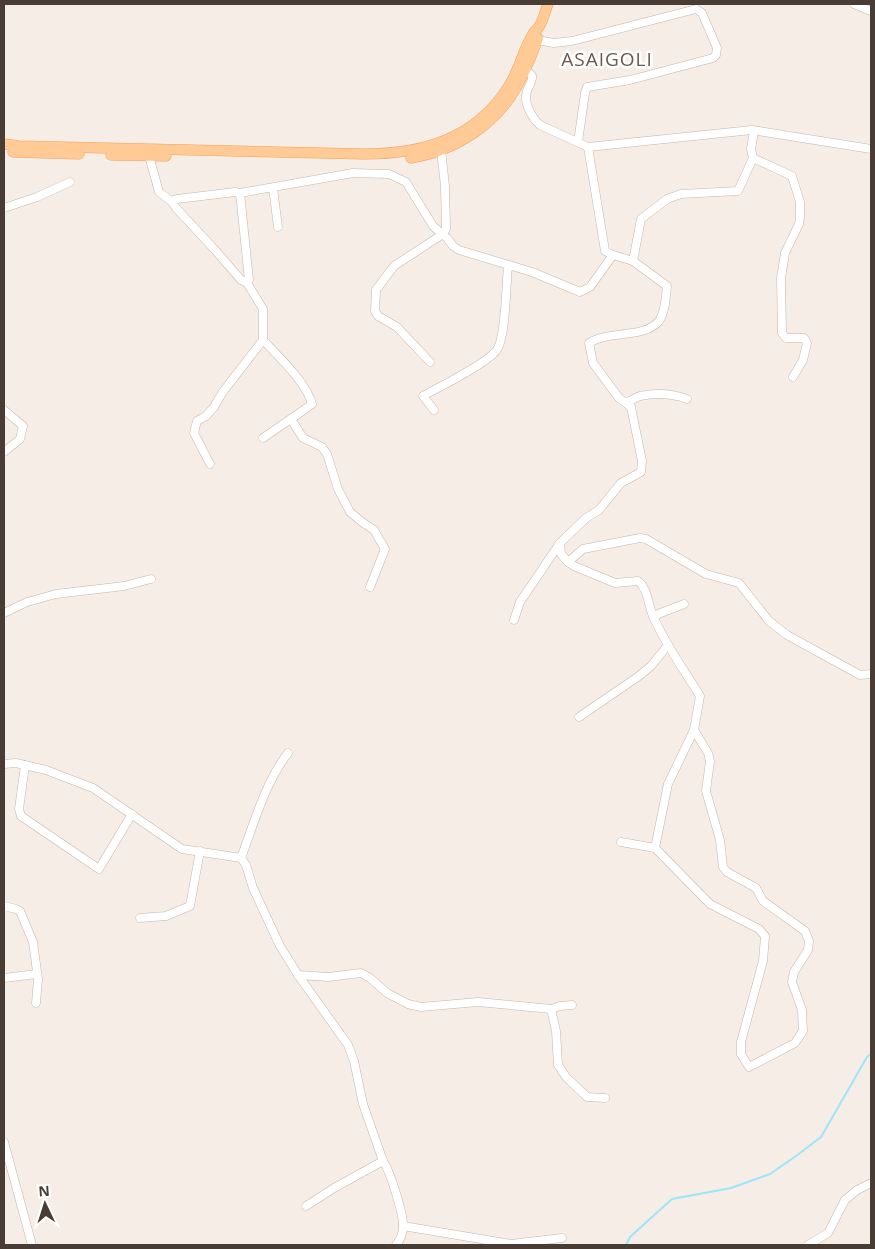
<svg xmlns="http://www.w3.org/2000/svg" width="875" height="1249" font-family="'Open Sans',sans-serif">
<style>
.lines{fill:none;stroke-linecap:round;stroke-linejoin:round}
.stream{stroke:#9ce6f8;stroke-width:2}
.minor-casing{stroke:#c4b6ab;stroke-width:9}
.major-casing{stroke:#f0a359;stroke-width:11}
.minor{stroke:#fff;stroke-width:8}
.major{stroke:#ffca95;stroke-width:10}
.labels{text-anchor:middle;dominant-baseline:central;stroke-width:5;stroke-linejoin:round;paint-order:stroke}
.quarter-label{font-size:19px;letter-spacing:1px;fill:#6c584b;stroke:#fff}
</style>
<rect width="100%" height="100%" fill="#f5ede6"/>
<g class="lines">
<polyline class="stream" points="626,1245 630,1237 672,1199 731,1188 770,1174 796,1156 821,1137 867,1057 871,1054"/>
<defs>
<g id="minor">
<polyline points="854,4 871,11"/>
<polyline points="537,40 554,43 572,41 696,9 702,13 717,48 716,55 713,58 630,80 587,87 585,93 578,142"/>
<path d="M522 68C525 70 530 72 532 76 533 81 528 87 527 91 523 103 532 118 540 125L588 147 752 130 871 149"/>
<polyline points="754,131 751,149 753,158 792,176 800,202 800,217 799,224 785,253 781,278 782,333 786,338 804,338 807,343 803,360 793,377"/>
<path d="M588 147 605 251 613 255 633 261 667 286C666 297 665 313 659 321 644 339 609 330 589 343L593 363 619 398 631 407 642 461 641 472 621 483 599 510 586 518 560 543 561 554 568 562 574 566 615 583 638 581C648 588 648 605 653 616 665 644 684 670 700 696L694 730 708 753 710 761 706 791 720 840 723 867 727 872 756 888 763 901 805 931 809 941 808 950 794 972 792 982 802 1010 803 1031 795 1043 749 1067 741 1054V1042L763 961 765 936 759 929 710 904 655 848 621 842"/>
<polyline points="148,152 159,192 171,201 176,208 216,251 241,280 247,283 263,309 263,340 222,393 214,407 206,416 197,421 194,433 210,464"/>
<polyline points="273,188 278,227"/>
<polyline points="240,193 249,280 247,283"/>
<polyline points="171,201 177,199 235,192 240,193 353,173 389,174 406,182 433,226 447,238 453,246 459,250 532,272 580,292 590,287 613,255"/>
<polyline points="4,208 37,197 70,182"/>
<polyline points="633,261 641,219 667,199 681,194 738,191 753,158"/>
<path d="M263 340C278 356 307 383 312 404L291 419 303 438 322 447 327 454 338 489 350 512 362 522 374 530 385 549 370 587"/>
<polyline points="430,362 397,327 378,316 375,311 376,290 394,266 443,234 446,229 445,186 441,150"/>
<path d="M626 403C630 401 635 398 640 396 655 393 673 394 687 399"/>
<polyline points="4,410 23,426 20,439 4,452"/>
<path d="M434 410 423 396C439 387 491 362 498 348 506 332 506 285 508 266"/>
<polyline points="263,438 295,416"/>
<polyline points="568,562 583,549 640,538 646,539 706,574 739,583 769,621 787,635 860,675 871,674"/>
<polyline points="4,613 27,602 56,594 124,586 151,579"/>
<polyline points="653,616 684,604"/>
<polyline points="514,620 520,602 560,543"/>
<polyline points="579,717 639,676 651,666 668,645"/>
<path d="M4 764 16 763 46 770 93 788 182 849 241 858 246 865 253 888 280 946 298 975 348 1045 354 1061 363 1104 383 1161C390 1171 404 1215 403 1227 403 1233 400 1240 396 1245"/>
<polyline points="25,765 19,809 21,816 99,869 132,814"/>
<polyline points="655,848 668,784 694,730"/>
<path d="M241 858C254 823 265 783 288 753"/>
<polyline points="4,906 16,909 20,911 33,942 38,979 36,1003"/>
<polyline points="140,918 166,916 190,906 200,851"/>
<polyline points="298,975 328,977 361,973 370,978 387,993 408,1004 421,1007 478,1002 551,1009 560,1006 572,1005"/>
<polyline points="4,978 37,974"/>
<polyline points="551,1009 556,1031 558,1065 566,1077 587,1097 605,1098"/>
<polyline points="4,1142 32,1245"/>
<polyline points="306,1206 334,1188 383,1161"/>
<polyline points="403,1226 511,1244 562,1238"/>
<polyline points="808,1245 828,1233 845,1200 857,1190 871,1183"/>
</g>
<g id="major">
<path d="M4 144 19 146 364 154C423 154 476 139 509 86 519 70 523 50 533 34 535 30 535 32 538 28 543 22 545 11 548 4"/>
<polyline points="13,152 79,154"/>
<polyline points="111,155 166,156"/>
<path d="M411 158C454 151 494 126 516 88 525 72 532 55 538 38"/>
</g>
</defs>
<use href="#minor" class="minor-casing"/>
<use href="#major" class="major-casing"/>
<use href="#minor" class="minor"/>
<use href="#major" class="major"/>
</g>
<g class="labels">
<g class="quarter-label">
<text x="607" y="59">ASAIGOLI</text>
</g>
</g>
<rect width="875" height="1249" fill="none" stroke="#483c34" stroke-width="10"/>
<g transform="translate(45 1204) rotate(356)" stroke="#ffffff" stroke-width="4" paint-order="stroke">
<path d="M0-4L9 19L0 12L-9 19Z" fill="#483c34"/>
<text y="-8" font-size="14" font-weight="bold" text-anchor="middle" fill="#483c34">N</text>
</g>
</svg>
